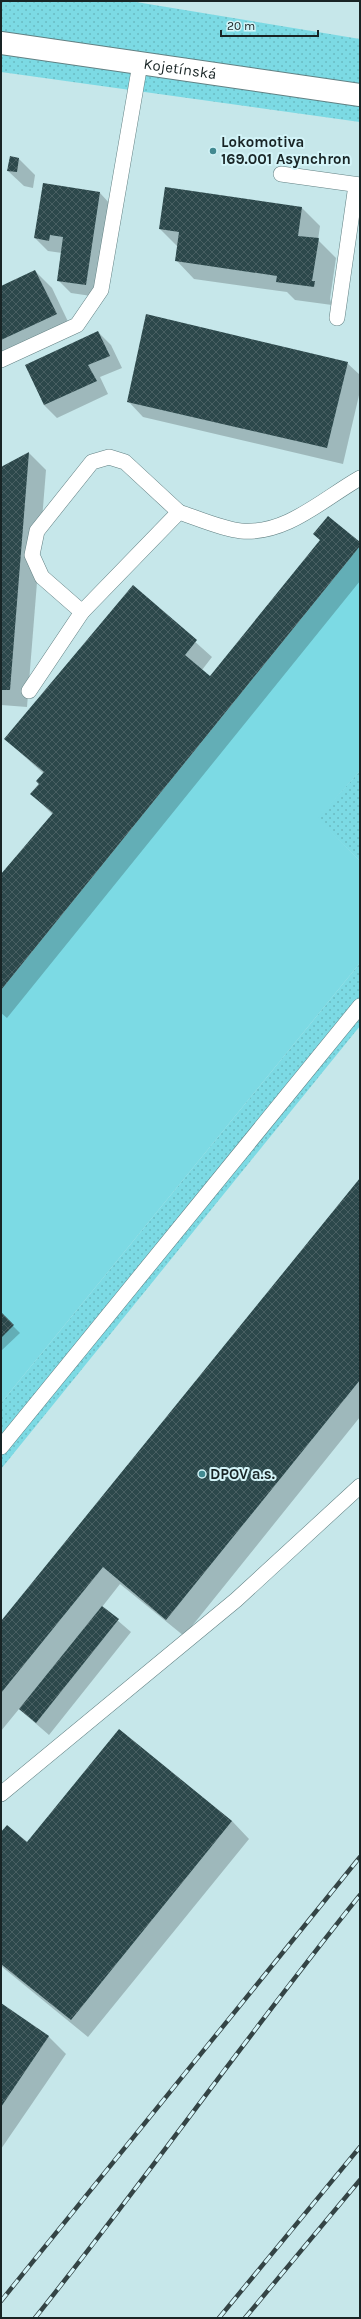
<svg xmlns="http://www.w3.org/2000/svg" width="361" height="2319" font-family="Karla,sans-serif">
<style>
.grass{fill:url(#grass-dots)}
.garden{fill:#7cdae4}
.shadow{fill:#0003}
.building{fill:url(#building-cross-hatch)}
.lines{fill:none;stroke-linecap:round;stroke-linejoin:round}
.service-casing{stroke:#628083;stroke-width:16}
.secondary-casing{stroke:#628083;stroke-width:24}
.service{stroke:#fff;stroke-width:15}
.secondary{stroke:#fff;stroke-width:22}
.rail-casing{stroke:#344445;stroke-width:4.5}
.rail{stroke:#d3f4f8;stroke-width:3;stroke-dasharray:9;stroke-linecap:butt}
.poi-dot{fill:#428990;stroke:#d3f4f8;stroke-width:1.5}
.labels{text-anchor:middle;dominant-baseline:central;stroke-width:4;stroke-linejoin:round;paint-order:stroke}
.street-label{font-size:15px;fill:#182425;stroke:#d3f4f8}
.poi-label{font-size:15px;font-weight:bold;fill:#182425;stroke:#d3f4f8;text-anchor:start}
</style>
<defs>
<pattern id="grass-dots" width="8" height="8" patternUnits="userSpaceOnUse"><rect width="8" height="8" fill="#7cdae4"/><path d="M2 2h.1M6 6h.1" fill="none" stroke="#6abbc3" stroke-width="1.8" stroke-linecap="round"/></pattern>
<pattern id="building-cross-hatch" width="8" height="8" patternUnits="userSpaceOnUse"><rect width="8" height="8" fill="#2c484b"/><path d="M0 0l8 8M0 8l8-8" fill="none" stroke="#485f62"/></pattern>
</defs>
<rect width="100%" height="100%" fill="#c6e7ea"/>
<g class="grass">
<polygon points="1,1 130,1 360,39 360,122 1,72"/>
<polygon points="360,771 360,861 317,818"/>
<polygon points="360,963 360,1026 1,1469 1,1403"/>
</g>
<polygon class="garden" points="360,546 360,771 318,818 360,861 360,963 1,1403 1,990"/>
<g class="shadow">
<polygon points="19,159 35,175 33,188 24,186 8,171"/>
<polygon points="166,188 302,208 320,226 318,240 336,258 330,299 332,305 295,300 287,292 194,279 176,260 178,247 160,229"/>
<polygon points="100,193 112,206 98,297 71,293 58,280 62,253 48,251 35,238"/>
<polygon points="35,271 52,288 73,332 1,365 1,287"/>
<polygon points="98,332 111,345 122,368 100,377 108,394 57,418 44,405 26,366"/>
<polygon points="347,363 360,375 360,391 343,464 143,417 128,401"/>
<polygon points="29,453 46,470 27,707 1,705 1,467"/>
<polygon points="314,534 360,543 360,581 7,1018 1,1013 1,876 53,815 32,794 40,784 44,774 5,739 133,586 212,657 202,670 210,677 321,541"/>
<polygon points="360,1180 360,1417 184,1636 120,1584 102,1607 131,1632 49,1735 19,1709 1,1731 1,1623"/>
<polygon points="1,1314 20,1333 1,1351"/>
<polygon points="120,1730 232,1821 249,1839 88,2037 1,1966 1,1834 27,1844"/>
<polygon points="1,2004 49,2037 66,2054 1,2149"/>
</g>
<g class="building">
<polygon points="10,156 19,158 17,172 7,171"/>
<polygon points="43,183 100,192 86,285 57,281 63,237 50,235 49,241 34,238"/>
<polygon points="165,187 302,207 298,236 319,238 312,281 315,281 314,287 276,282 277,276 175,261 179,232 159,229"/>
<polygon points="35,270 57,314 1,340 1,286"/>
<polygon points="146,314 348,362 327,448 127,402"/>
<polygon points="98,331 110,356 88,365 97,381 44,405 25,365"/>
<polygon points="29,452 10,690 1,690 1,467"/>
<polygon points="328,516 360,542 360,546 1,990 1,874 53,813 30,794 39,784 36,781 44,772 4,739 133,585 197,640 185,655 210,676 320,540 313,534"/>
<polygon points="360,1178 360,1380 166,1620 103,1567 1,1693 1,1621"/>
<polygon points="1,1312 14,1325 1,1338"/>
<polygon points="102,1606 119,1619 36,1723 19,1709"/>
<polygon points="119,1729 232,1821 71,2020 1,1964 1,1832 7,1825 27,1842"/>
<polygon points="1,2003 49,2036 1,2107"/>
</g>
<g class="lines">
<defs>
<g id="service">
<polyline points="281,174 360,185"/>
<polyline points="337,318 356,185"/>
<polyline points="1,360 77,325 101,290 140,64"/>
<polyline points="82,612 42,577 32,555 37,531 92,462 109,457 125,462 179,512"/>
<path d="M29 691 82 612 179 512C197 518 222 529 241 531 286 535 323 499 360 478"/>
<polyline points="1,1447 360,1006"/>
<polyline points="1,1794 236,1600 360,1486"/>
</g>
<g id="secondary">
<path id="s1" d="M1 43 360 95"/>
</g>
</defs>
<use href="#service" class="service-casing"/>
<use href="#secondary" class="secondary-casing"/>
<use href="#service" class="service"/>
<use href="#secondary" class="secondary"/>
<defs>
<g id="rail">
<polyline points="1,2301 360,1857"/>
<path d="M35 2318C146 2179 248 2034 360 1895"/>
<polyline points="219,2318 360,2147"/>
<polyline points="245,2318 360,2180"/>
</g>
</defs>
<use href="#rail" class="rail-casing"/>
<use href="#rail" class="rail"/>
</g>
<g class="poi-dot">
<circle cx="213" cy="151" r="4"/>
<circle cx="202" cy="1474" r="4"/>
</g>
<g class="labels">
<g class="street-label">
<text stroke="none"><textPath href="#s1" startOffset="181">Kojetínská</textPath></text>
</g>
<g class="poi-label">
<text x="221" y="142">Lokomotiva<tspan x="221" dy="17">169.001 Asynchron</tspan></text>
<text x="210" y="1474">DPOV a.s.</text>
</g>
</g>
<rect width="361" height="2319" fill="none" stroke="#182425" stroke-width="4"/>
<path d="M221 30v6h97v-6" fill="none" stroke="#182425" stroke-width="2"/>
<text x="227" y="30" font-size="12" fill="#182425" stroke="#d3f4f8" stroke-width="3" paint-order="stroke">20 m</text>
</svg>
